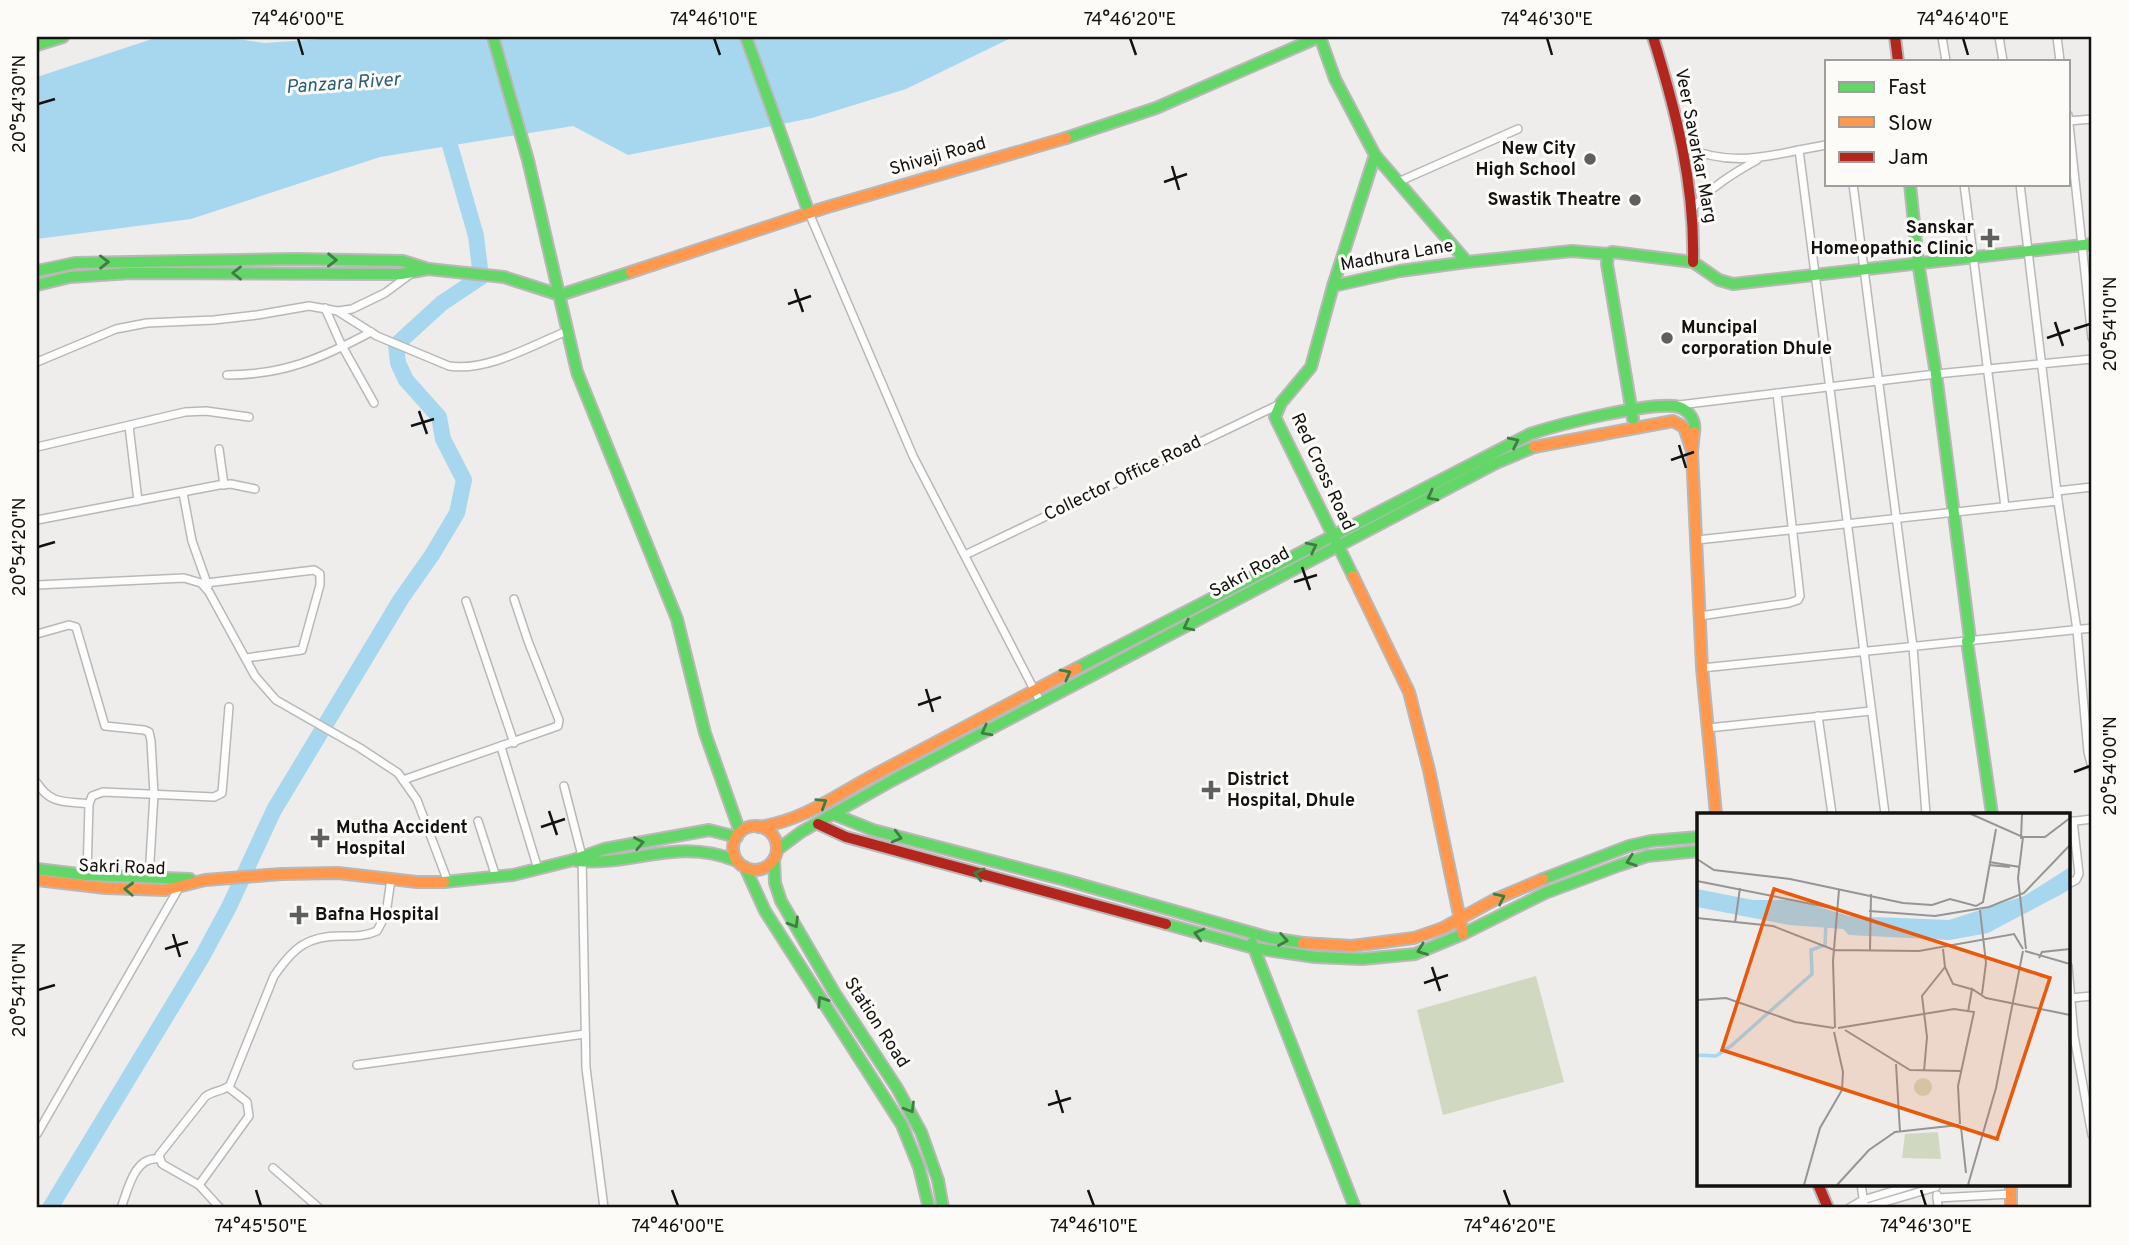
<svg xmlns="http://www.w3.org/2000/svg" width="2129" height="1245" font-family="Overpass,sans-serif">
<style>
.green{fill:#d0d8bf}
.water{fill:#a6d7ef}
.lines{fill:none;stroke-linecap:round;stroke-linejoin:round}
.river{stroke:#a6d7ef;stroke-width:16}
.street-casing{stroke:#b9b8b7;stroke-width:10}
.fast-casing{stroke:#b9b8b7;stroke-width:14}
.slow-casing{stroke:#b9b8b7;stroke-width:14}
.jam-casing{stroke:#b9b8b7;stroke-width:14}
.street{stroke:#fcfcfc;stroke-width:7}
.fast{stroke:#63d668;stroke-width:10}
.slow{stroke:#ff974d;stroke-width:10}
.jam{stroke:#b3261e;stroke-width:10}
.oneway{stroke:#3f7e41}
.ticks{fill:none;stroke:#121211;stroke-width:2.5}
.poi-dot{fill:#5f5f5e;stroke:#fcfbf8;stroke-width:2.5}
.labels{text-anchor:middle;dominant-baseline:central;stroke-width:6;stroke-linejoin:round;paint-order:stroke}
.street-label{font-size:18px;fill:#121211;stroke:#fcfbf8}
.poi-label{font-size:18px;font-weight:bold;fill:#121211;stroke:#fcfbf8;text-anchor:start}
.water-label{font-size:19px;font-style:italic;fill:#275d76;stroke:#fcfbf8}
.inset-river{fill:none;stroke:#a6d7ef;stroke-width:3.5}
.inset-road{fill:none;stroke:#969594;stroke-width:2}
.view{fill:#e8590c;fill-opacity:0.15;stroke:#e8590c;stroke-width:3.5}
.inset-edge{fill:none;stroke:#121211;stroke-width:3.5}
.neatline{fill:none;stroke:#121211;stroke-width:2.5}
.ticks-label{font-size:18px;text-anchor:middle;fill:#121211}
</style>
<rect width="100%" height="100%" fill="#eeedec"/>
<polygon class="green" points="1536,976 1564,1082 1443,1115 1417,1010"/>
<polygon class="water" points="158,37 222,37 265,43 351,37 1013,37 906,89 812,118 628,155 573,126 380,157 191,219 37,239 37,77"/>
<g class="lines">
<polyline class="river" points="50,1208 202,957 229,907 274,810 401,599 432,555 457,513 464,480 443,439 439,417 406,380 398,363 396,345 442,303 481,277 476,236 445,128"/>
<defs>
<g id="street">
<polyline points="1942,37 1946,61"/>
<polyline points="1999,37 2003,61"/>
<polyline points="2057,37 2060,61"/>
<polyline points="2068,115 2092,338"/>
<polyline points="2068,121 2092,119"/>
<polyline points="1826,145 1799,150 1885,814"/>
<path d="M1681 146C1724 164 1754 160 1799 150"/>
<polyline points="1398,182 1518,129"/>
<polyline points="1853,184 1913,647 1926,814"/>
<polyline points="1964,184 2005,507"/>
<polyline points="2020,184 2058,501 2077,630 2088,752 2092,767"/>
<path d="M1692 209C1711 187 1732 174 1757 160"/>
<polyline points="809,213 913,456 1041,703"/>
<polyline points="325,308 341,344 374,403"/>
<path d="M339 312 377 336 449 366C487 372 533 345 567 331"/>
<polyline points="37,362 116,329 147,323 214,320 257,315 309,306 338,311 352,309 385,293 412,273"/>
<path d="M227 375C284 375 322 358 371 332"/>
<polyline points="1679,405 1936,374 2092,359"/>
<polyline points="129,426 138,501"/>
<polyline points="37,447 185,412 206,411 249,417"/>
<polyline points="219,449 224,485"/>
<polyline points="2057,491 2092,487"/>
<polyline points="183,493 192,541 208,586"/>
<polyline points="37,520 219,485 231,484 255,489"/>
<polyline points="1697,540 2058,501"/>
<polyline points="965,555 1280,404"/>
<polyline points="206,583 314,570 320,574 320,585 302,650 246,658"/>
<polyline points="37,585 184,578 201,583 209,592 255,676 276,700 360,748 398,773 417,800 448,882"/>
<polyline points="466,601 514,743"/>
<polyline points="1700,616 1789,603 1798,600 1800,596 1777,393"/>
<polyline points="37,634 69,625 76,627 105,726 144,730 149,732 151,741 154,794 149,878"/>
<polyline points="1702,668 2092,628"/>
<polyline points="1818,716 1832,814"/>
<polyline points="1708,728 1871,711"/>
<polyline points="501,747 538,869"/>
<polyline points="403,780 558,726 559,720 528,641 514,599"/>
<path d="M37 783C51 805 65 801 89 804"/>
<polyline points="564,786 582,856 586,1068 604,1208"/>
<polyline points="478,821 496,877"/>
<polyline points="2068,822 2092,819"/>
<polyline points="87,875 89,804 92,796 103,792 214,797 222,793 229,707"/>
<polyline points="2068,884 2076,880 2079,874 2073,821"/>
<polyline points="2068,966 2074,1036 2092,1135"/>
<polyline points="2071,998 2092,996"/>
<polyline points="357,1065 585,1034"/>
<polyline points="37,1134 180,886"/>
<polyline points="273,1168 319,1208"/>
<polyline points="1861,1184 1864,1204"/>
<polyline points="199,1185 249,1116 247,1102 228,1087"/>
<polyline points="1937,1195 1938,1208"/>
<polyline points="1937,1198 2011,1194"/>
<path d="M121 1208C128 1190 134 1156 159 1159"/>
<path d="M220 1208 199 1185 162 1164 159 1155 205 1097C213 1090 223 1092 230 1085L274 976C294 947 308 935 344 936 356 936 366 936 377 931L386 914 391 879"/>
<polyline points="1849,1208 1863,1200 1916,1184"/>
<polyline points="1864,1208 1936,1187"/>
</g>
<g id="fast">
<polyline points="493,37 528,160 577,372 677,619 705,733 740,832"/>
<polyline points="746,37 809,213"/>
<polyline points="1320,37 1335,79 1375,155 1333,286 1311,367 1281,403 1275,417 1353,576"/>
<polyline points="37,45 63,37"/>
<polyline points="1066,138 1156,108 1319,37"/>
<polyline points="1375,155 1467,262 1572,251 1608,254"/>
<polyline points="1910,184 1918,262 1936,374 1970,639 1967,641 1992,814"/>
<polyline points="37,271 75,263 294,259 403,261 428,269 504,277 560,295 631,272"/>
<polyline points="37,285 70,277 131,273 401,274 428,269"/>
<polyline points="1333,286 1400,271 1467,262"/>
<polyline points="1633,419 1607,264 1608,254 1612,252 1693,262 1719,280 1733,284 2092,244"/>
<path d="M1077 668 1530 434C1557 425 1654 400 1679 407 1690 411 1696 421 1694 432"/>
<polyline points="833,814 873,830 1065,880 1270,938 1303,943"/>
<polyline points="777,850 801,832 893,780 1496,463 1534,447"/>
<polyline points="774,859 775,883 781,901 834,992 897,1088 921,1132 938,1180 943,1208"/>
<path d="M577 861C635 866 677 837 737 861"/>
<polyline points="745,867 765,911 902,1125 919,1167 929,1208"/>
<polyline points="37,869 87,875 190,879"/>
<polyline points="1543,879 1629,846 1651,841 1699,837"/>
<polyline points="444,882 513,875 573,860 604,849 709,830 737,837"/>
<polyline points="1166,924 1254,948 1315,957 1362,959 1415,954 1463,934 1545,893 1620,865 1647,856 1699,851"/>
<polyline points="1252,943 1355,1208"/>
</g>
<g id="slow">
<polyline points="631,272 824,208 1066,138"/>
<polyline points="1694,432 1692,452 1702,668 1716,814"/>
<polyline points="1534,447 1673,421 1684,427 1691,448"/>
<polyline points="1353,576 1409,692 1429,770 1463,934"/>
<circle cx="755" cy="848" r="22"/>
<path d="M759 827C805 820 836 795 876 774 943 739 1010 703 1077 668"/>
<polyline points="37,880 106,888 165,890 205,880 281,874 338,873 417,882 444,882"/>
<polyline points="1303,943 1352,946 1414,938 1443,928 1496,899 1543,879"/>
<polyline points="2011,1184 2011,1208"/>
</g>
<g id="jam">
<path d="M1653 37C1676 111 1695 185 1693 262"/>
<polyline points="1895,37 1898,61"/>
<polyline points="818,824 846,837 1166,924"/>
<polyline points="1818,1184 1828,1208"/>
</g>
</defs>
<use href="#street" class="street-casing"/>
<use href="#fast" class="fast-casing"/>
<use href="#slow" class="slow-casing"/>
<use href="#jam" class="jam-casing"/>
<use href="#street" class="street"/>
<use href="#fast" class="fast"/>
<use href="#slow" class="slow"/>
<use href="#jam" class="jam"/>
</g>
<defs><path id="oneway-chevron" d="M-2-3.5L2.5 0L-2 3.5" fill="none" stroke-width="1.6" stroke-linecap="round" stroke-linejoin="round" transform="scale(1.75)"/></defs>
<g class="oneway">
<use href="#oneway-chevron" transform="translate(332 260) rotate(1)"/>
<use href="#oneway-chevron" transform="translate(104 262) rotate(-1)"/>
<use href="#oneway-chevron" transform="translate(237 273) rotate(-180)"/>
<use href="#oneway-chevron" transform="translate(1514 442) rotate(-26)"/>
<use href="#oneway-chevron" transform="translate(1432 496) rotate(152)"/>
<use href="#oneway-chevron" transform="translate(1312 547) rotate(-27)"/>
<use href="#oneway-chevron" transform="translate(1188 626) rotate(153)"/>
<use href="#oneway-chevron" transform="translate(1066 674) rotate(-28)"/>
<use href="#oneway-chevron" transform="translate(986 731) rotate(152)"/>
<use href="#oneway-chevron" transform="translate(822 803) rotate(-32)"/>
<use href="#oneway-chevron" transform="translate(897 837) rotate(15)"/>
<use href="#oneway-chevron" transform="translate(639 843) rotate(-11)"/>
<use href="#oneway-chevron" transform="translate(1631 861) rotate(161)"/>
<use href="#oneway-chevron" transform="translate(979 874) rotate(-165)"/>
<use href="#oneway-chevron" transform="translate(129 889) rotate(-178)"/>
<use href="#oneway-chevron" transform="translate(1500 898) rotate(-26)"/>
<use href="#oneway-chevron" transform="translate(794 923) rotate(59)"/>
<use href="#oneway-chevron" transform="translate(1199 934) rotate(-165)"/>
<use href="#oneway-chevron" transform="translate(1283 940) rotate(10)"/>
<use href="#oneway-chevron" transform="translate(1422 950) rotate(159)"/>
<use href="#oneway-chevron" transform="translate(822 1001) rotate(-123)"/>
<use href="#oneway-chevron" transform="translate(910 1108) rotate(59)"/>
</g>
<path class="ticks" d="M298 38 303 55M714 38 720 55M1130 38 1136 55M1547 38 1552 55M1963 38 1968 55M38 104 55 99M1172 166 1179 190M1164 182 1187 174M795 289 803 312M788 304 811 296M2055 322 2063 346M2074 329 2090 324M2047 338 2070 330M419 411 427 434M411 426 434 419M1679 445 1686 468M1671 460 1694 452M38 547 55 542M1302 567 1310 590M1294 582 1317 575M926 689 933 712M918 705 941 697M2074 772 2090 766M549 811 557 835M541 827 565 819M173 934 180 957M165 949 188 942M1432 967 1440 991M1424 983 1448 975M38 990 55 985M1056 1090 1063 1113M1048 1105 1071 1098M256 1190 261 1206M672 1190 678 1206M1088 1190 1094 1206M1504 1190 1510 1206M1921 1190 1926 1206"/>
<g class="poi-dot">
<circle cx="1590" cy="159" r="7"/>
<circle cx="1635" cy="200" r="7"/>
<path d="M1986.5 227.5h7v7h7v7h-7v7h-7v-7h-7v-7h7z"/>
<circle cx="1667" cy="338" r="7"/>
<path d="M1207.5 779.5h7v7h7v7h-7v7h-7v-7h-7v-7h7z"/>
<path d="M316.5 827.5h7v7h7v7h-7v7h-7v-7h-7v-7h7z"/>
<path d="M295.5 904.5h7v7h7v7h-7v7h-7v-7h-7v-7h7z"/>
</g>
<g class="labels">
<g class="street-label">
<text transform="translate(1695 146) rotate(79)">Veer Savarkar Marg</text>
<text transform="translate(938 157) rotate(-16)">Shivaji Road</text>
<text transform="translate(1397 256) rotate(-10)">Madhura Lane</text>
<text transform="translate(1322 472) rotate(65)">Red Cross Road</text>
<text transform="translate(1123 479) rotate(-26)">Collector Office Road</text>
<text transform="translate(1250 573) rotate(-28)">Sakri Road</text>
<text transform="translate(122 868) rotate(2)">Sakri Road</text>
<text transform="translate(876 1023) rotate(57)">Station Road</text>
</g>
<g class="poi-label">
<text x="1576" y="149" text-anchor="end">New City<tspan x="1576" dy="21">High School</tspan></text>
<text x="1621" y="200" text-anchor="end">Swastik Theatre</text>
<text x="1974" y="228" text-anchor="end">Sanskar<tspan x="1974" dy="21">Homeopathic Clinic</tspan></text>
<text x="1681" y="328">Muncipal<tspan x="1681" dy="21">corporation Dhule</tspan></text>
<text x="1227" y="780">District<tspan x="1227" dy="21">Hospital, Dhule</tspan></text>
<text x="336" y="828">Mutha Accident<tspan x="336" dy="21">Hospital</tspan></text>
<text x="315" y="915">Bafna Hospital</text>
</g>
<g class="water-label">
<text transform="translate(343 84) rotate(-4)">Panzara River</text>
</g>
</g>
<g transform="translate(1697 813)">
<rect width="373" height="373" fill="#eeedec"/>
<path d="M217 274a9 9 0 1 1 18 0a9 9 0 1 1-18 0ZM241 319 244 346 205 345 208 321Z" fill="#d0d8bf"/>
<path d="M373 54V76L365 81 291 120 253 127 152 122 146 116 92 112 0 94V76L56 87H99L152 103 252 107 327 83Z" fill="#a6d7ef"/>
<path class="inset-river" d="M0 242 19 243 34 233 115 161 114 137 128 132 129 109"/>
<path class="inset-road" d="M274 1 326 24 321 65 329 136M326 24H348L373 5M324 26 325 1M0 46 17 57 93 66 206 90 235 92 253 86 279 93 286 89 299 16M292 49 323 54M292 52 313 54M0 68 140 96M283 97 289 150 285 181M172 98 238 103 292 94 327 80 373 32M0 105 76 113 137 137 222 138 317 121 326 136M38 110 43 75M173 137 174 81M328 138 373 151M342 145 345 139 373 136M248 154 256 171 274 176M0 187 29 185 98 209 137 215M271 199 275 176 289 185 373 202M138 215 136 148 142 77M141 215 257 196 277 199 261 273 263 311M148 217 213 257 264 258M199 251 203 319M227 258 230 224 225 183 248 154 246 136M264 314 269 360M107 372 123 315 145 277 146 259 137 219M140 372 172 337 198 319 262 312M271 372 299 275 326 138"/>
<path class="view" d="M77 76 353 165 300 326 25 237Z"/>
<rect width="373" height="373" class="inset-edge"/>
</g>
<rect width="2129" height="1245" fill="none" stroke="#fcfbf8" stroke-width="77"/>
<rect x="1825" y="60" width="245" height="126" fill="#fcfbf8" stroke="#9e9e9c" stroke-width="2"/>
<rect x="1839" y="82" width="35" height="10" fill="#63d668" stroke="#9e9e9c" stroke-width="2"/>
<text x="1888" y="94" font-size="21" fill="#121211">Fast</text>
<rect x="1839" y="117" width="35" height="10" fill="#ff974d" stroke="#9e9e9c" stroke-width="2"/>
<text x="1888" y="130" font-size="21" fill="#121211">Slow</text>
<rect x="1839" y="152" width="35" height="10" fill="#b3261e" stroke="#9e9e9c" stroke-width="2"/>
<text x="1888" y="164" font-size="21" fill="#121211">Jam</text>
<rect x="38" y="38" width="2052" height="1168" class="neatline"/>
<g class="ticks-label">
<text x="298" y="25">74°46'00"E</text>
<text x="714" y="25">74°46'10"E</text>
<text x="1130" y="25">74°46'20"E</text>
<text x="1547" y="25">74°46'30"E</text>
<text x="1963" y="25">74°46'40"E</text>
<text transform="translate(19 104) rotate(-90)" y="6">20°54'30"N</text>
<text transform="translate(2110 324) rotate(-90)" y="6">20°54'10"N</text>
<text transform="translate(19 547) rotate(-90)" y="6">20°54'20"N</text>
<text transform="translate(2110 766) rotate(-90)" y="6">20°54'00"N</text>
<text transform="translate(19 990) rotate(-90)" y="6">20°54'10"N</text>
<text x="261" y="1232">74°45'50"E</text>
<text x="678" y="1232">74°46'00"E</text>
<text x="1094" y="1232">74°46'10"E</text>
<text x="1510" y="1232">74°46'20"E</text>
<text x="1926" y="1232">74°46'30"E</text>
</g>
</svg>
